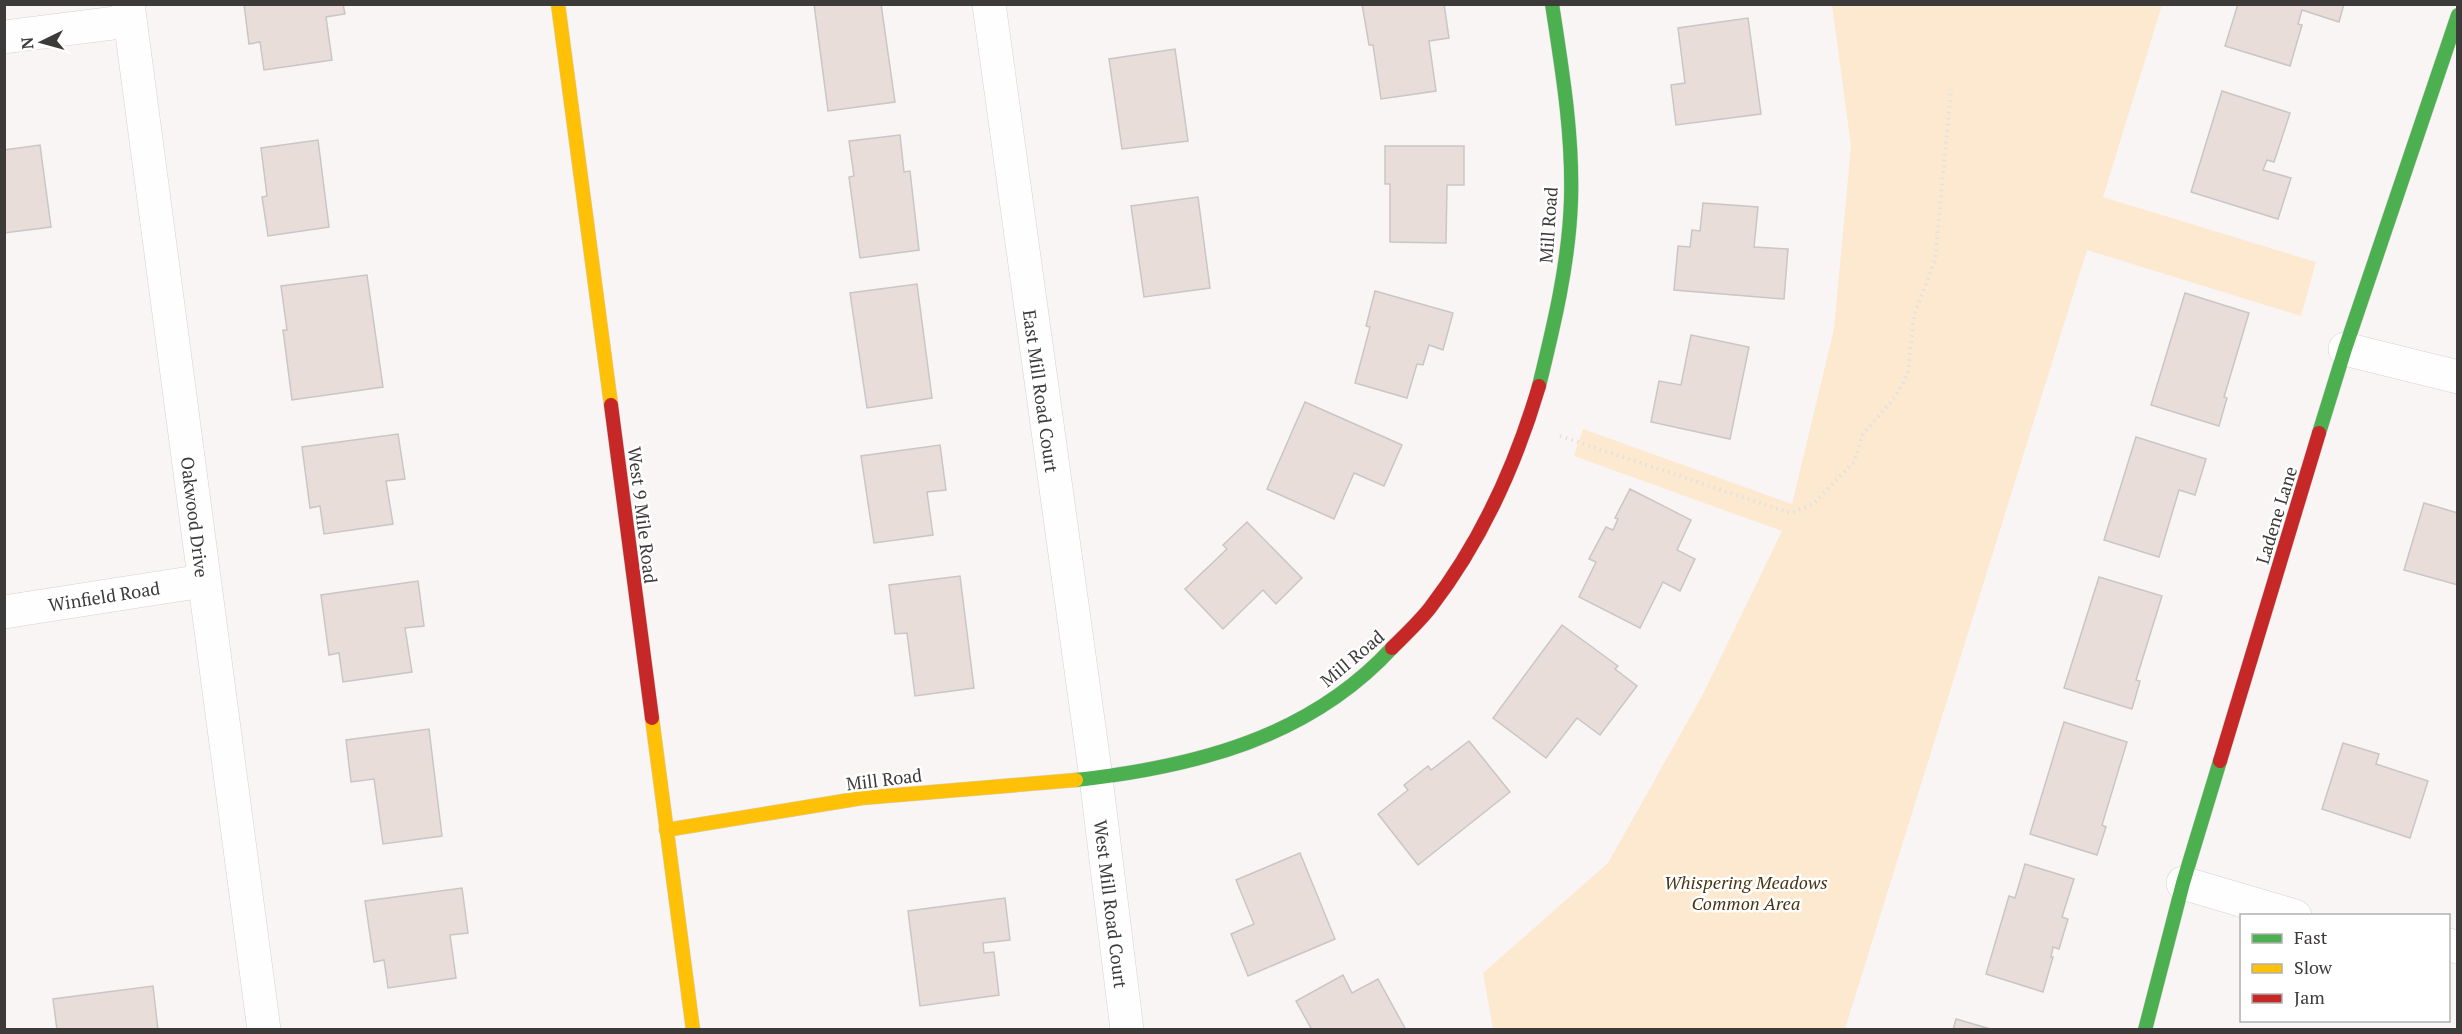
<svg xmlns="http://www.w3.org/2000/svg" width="2462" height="1034" font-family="'PT Serif',serif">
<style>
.green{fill:#fce9cf}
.building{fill:#e8ddd9;stroke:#c9c6c5;stroke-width:1.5}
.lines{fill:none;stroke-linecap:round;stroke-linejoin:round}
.street-casing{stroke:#d4d2d2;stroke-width:34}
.fast-casing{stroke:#d4d2d2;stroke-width:15}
.slow-casing{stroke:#d4d2d2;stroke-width:15}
.jam-casing{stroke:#d4d2d2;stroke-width:15}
.path{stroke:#e2e1e1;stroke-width:4;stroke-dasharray:1.5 4.5;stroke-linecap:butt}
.street{stroke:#fefefe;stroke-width:33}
.fast{stroke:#4caf50;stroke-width:14}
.slow{stroke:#ffc107;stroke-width:14}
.jam{stroke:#c62828;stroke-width:14}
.labels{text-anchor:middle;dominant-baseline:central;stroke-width:5;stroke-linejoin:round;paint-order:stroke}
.street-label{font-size:18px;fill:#3d3a3a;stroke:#fff}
.park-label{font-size:18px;font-style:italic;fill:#483412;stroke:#fff}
</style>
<rect width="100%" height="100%" fill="#f9f5f5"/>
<polygon class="green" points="1832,5 2162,5 2103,197 2316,262 2301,316 2087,250 1845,1029 1493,1029 1483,973 1608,863 1703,694 1782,531 1574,456 1583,429 1792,504 1834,329 1851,146"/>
<g class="building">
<polygon points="244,4 343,4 345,14 326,17 332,60 264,70 260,42 249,44"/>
<polygon points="814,4 881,4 895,102 828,111"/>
<polygon points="1362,4 1444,4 1449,38 1429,41 1436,91 1381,99 1373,45 1369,45"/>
<polygon points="2238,4 2344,4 2339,22 2302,10 2298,24 2302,25 2290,66 2225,46"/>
<polygon points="1748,18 1761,114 1676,125 1671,85 1685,83 1678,28"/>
<polygon points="1175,49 1188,141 1122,149 1109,59"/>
<polygon points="2222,91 2290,113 2274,162 2267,160 2263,170 2291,178 2278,219 2191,192"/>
<polygon points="900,135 904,172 910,171 919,250 860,258 849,177 854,176 849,141"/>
<polygon points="318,140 329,227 268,236 262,197 267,196 261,148"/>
<polygon points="40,145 51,227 4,233 4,150"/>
<polygon points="1385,146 1464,146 1464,185 1447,185 1446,243 1390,242 1390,184 1385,184"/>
<polygon points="1198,197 1210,288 1144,297 1131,206"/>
<polygon points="1703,203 1758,207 1754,247 1788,249 1784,299 1674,290 1678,246 1690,247 1692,230 1700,231"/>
<polygon points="367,275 383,387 292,400 283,330 287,330 281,286"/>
<polygon points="917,284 932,398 867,408 850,293"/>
<polygon points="1375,291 1453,313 1443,350 1429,345 1423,365 1417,364 1407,398 1355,383 1370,327 1366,326"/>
<polygon points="2185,293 2249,313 2224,397 2227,398 2219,426 2151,405"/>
<polygon points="1691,335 1749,347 1730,439 1651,422 1659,381 1681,385"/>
<polygon points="1305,402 1402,445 1384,486 1354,473 1334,519 1267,489"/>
<polygon points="398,434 405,479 386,481 393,524 324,534 320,506 310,508 302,447"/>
<polygon points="2136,437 2206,459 2195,495 2179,490 2159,557 2104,540"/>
<polygon points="940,445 946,490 927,492 933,535 874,543 861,456"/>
<polygon points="1630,489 1691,520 1677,550 1695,559 1680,591 1663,582 1640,628 1579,597 1596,562 1589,559 1606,527 1613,530 1618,519 1615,518"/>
<polygon points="2424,503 2458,513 2458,585 2404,570"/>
<polygon points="1247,522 1302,578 1276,604 1263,590 1223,629 1185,589 1227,549 1223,545"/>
<polygon points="960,576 974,688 915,696 907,633 895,634 889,585"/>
<polygon points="2099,577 2162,596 2136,680 2140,681 2132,709 2064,688"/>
<polygon points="418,581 424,626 405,628 412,672 343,682 339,653 329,655 321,595"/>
<polygon points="1562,625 1618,666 1615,669 1637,686 1600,735 1577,718 1546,758 1493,718"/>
<polygon points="2064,722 2127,742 2102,825 2106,827 2097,855 2030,834"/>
<polygon points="429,729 442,836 383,844 374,779 351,782 346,740"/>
<polygon points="1469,741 1510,792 1418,865 1378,814 1408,790 1404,785 1428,766 1431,770"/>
<polygon points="2343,743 2379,754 2376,764 2428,781 2410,838 2322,809"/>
<polygon points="1300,853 1335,939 1248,976 1231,934 1254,924 1236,880"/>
<polygon points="2025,864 2074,879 2062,917 2068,919 2059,949 2053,947 2051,957 2053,957 2043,992 1986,974 2009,896 2015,898"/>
<polygon points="462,888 468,933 450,935 456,978 388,988 384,960 374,962 365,901"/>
<polygon points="1005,898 1010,940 983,943 984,953 994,952 999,995 920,1006 908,911"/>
<polygon points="1343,975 1352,993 1378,979 1406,1030 1312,1030 1296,1001"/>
<polygon points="153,986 158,1030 57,1030 53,999"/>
<polygon points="1956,1019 1994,1030 1953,1030"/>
</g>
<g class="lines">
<defs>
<g id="street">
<polyline points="128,4 264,1030"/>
<polyline points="989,4 1096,778 1127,1030"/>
<polyline points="4,37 130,21"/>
<polyline points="2345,349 2458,377"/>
<polyline points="4,612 203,581"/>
<polyline points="2183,883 2295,916"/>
<polyline points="2448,945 2458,947"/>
</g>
<g id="fast">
<path d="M1539 386C1554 325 1569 263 1571 200 1573 134 1562 69 1552 4"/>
<polyline points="2319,433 2345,349 2458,15"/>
<path d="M1076 780C1194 767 1309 738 1392 648"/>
<polyline points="2145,1030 2183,883 2220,761"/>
</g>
<g id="slow">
<polyline points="558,4 611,405"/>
<polyline points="652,718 693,1030"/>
<polyline points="666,830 862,798 1076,780"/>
</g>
<g id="jam">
<polyline points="611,405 652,718"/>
<path d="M1392 648C1405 635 1419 622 1430 608 1480 543 1516 464 1539 386"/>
<polyline points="2220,761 2319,433"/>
</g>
</defs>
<use href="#street" class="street-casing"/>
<use href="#fast" class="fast-casing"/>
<use href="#slow" class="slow-casing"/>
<use href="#jam" class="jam-casing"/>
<polyline class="path" points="1560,436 1790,513 1813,504 1854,462 1863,434 1896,396 1908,373 1914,315 1935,260 1951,89"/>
<use href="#street" class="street"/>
<use href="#fast" class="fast"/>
<use href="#slow" class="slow"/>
<use href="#jam" class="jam"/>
</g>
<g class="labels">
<g class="street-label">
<text transform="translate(1548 225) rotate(-86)">Mill Road</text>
<text transform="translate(1041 391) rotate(82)">East Mill Road Court</text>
<text transform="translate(643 515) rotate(83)">West 9 Mile Road</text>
<text transform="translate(2276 515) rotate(-73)">Ladene Lane</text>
<text transform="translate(195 517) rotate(83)">Oakwood Drive</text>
<text transform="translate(104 596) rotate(-9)">Winfield Road</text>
<text transform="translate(1352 658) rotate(-40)">Mill Road</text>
<text transform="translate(884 779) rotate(-7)">Mill Road</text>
<text transform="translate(1111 904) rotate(83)">West Mill Road Court</text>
</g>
<g class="park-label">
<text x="1746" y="882">Whispering Meadows<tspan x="1746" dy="21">Common Area</tspan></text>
</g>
</g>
<rect width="2462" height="1034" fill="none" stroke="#3d3a3a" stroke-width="12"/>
<rect x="2240" y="914" width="210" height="108" fill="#ffffff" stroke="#b1b0b0" stroke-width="1.5"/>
<rect x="2252" y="934" width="30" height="9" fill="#4caf50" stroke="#b1b0b0" stroke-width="1.5"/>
<text x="2294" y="944" font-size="18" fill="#3d3a3a">Fast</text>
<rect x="2252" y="964" width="30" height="9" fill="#ffc107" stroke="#b1b0b0" stroke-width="1.5"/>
<text x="2294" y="974" font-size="18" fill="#3d3a3a">Slow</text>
<rect x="2252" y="994" width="30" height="9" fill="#c62828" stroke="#b1b0b0" stroke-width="1.5"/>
<text x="2294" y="1004" font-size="18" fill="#3d3a3a">Jam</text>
<g transform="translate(42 42) rotate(265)" stroke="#ffffff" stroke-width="4.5" paint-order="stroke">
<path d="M0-4.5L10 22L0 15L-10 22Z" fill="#3d3a3a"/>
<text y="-9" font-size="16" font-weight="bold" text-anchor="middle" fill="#3d3a3a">N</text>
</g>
</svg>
